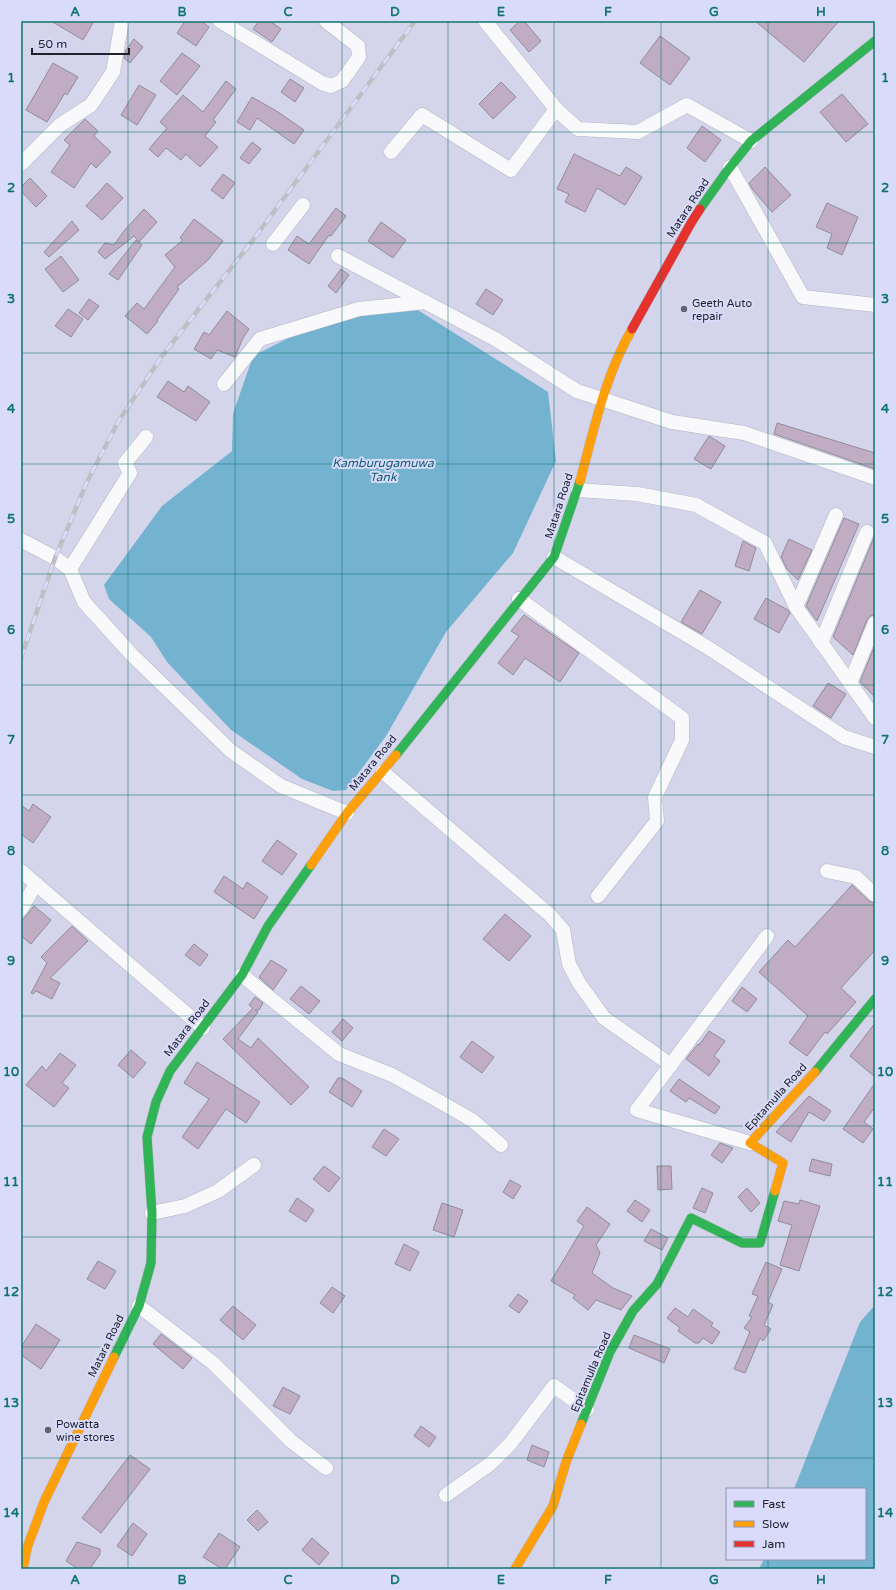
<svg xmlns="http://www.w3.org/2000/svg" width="896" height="1590" font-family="'Varela Round',sans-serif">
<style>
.water{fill:#73b3d0}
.building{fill:#c0acc3;stroke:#918c9a}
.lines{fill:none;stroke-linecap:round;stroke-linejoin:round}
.street-casing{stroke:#b3b4c5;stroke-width:15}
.fast-casing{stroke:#b3b4c5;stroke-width:10}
.slow-casing{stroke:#b3b4c5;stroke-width:10}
.jam-casing{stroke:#b3b4c5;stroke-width:10}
.street{stroke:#f9f9fc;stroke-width:14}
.fast{stroke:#30b455;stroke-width:9}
.slow{stroke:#ff9f0a;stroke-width:9}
.jam{stroke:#e5322d;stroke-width:9}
.rail-casing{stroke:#bebec4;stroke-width:4.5}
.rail{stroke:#d9dbfb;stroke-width:3;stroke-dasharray:9;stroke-linecap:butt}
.grid{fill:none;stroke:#0f766e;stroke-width:1;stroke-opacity:0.55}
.poi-dot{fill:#606171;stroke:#d9dbfb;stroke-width:1.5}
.labels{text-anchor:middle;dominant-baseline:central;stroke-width:4;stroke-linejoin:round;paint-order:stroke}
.street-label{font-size:11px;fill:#212230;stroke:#d9dbfb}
.poi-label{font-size:11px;fill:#212230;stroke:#d9dbfb;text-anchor:start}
.water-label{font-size:12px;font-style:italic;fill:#0f5b71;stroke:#d9dbfb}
.neatline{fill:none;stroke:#0f766e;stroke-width:1.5}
.grid-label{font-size:13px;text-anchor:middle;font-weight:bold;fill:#0f766e}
</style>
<rect width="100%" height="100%" fill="#d4d5eb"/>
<g class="water">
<polygon points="416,309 548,392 556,461 513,553 446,632 386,736 346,790 333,791 302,779 231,730 167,662 151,637 109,599 104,585 162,506 232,451 233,414 253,356 324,320"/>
<polygon points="875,1305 875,1569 759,1569 764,1559 865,1559 865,1489 794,1489 860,1322"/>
</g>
<g class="building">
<polygon points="51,21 94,21 83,40"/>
<polygon points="185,21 201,21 209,27 196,46 177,33"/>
<polygon points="259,21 270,21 281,29 272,42 253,29"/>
<polygon points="520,21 524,21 541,41 529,52 510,30"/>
<polygon points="755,21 839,21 804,62"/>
<polygon points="660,36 690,58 670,85 640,63"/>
<polygon points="134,39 143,47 130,63 124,58 126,50"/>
<polygon points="182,53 200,66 177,95 160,81"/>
<polygon points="53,63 78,77 67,95 65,93 47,122 26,110"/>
<polygon points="290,79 304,88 295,102 281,92"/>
<polygon points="226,81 236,89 213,120 216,122 205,136 218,147 200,167 186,154 181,160 166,148 158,157 149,149 167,128 160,122 183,95 203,112"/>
<polygon points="501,82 516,97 493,119 479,104"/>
<polygon points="139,85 156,95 137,125 121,115"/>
<polygon points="842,94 868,124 846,142 820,112"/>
<polygon points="252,97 278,112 304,130 294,144 257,118 250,130 237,122"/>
<polygon points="85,119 98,131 94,136 111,152 96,168 91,163 74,188 51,172 70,145 64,140"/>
<polygon points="702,126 721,140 705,162 687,148"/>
<polygon points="252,142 261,149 249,164 240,158"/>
<polygon points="574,154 620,176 626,167 642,177 625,205 597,188 585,212 565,202 569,194 557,189"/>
<polygon points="765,167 791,195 772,212 753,190 749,183"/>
<polygon points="223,174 235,183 223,199 211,190"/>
<polygon points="30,178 47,196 36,207 21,191 21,187"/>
<polygon points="107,183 123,198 102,220 86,206"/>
<polygon points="827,203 858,217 842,255 827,248 832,234 816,227"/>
<polygon points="336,208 346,216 331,236 329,235 309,264 288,250 297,236 309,244"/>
<polygon points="144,209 157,222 139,242 134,236 105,259 98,252 105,243 114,245 124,231"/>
<polygon points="194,219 223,241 208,260 177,287 179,289 157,320 158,321 147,334 125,316 137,303 144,309 175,267 165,255 183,240 180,238"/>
<polygon points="72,221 79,230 49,257 44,252"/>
<polygon points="381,222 406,240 393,258 368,241"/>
<polygon points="136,240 142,245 118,280 109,274"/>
<polygon points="61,256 79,280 63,292 45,269"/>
<polygon points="341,269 349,275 336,293 328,286"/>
<polygon points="486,289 503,300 493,315 476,304"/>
<polygon points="89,299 99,306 88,320 79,313"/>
<polygon points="68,309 83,319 71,337 55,326"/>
<polygon points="227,311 249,329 243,338 235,357 217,350 211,359 194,349 204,332 209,335"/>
<polygon points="168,381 184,392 188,386 210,402 196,421 157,397"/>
<polygon points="777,423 875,453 875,469 774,434"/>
<polygon points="709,436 725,446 711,469 694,459"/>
<polygon points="844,518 859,524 817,621 806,606"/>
<polygon points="875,535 875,615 870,616 867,620 853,655 833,637"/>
<polygon points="789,539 812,550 798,580 787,569 781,557"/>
<polygon points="743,541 756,548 749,571 735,566"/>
<polygon points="700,590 721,602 702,634 681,622"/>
<polygon points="766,598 788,610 790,613 779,633 754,619"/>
<polygon points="524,615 579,653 560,682 525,658 513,675 498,663 519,636 511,631"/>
<polygon points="875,645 875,697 860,682"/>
<polygon points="828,683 846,694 831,718 813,706"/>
<polygon points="33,804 51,817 33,843 21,834 21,805 29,811"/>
<polygon points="277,840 297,854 282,875 262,861"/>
<polygon points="224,876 243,889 247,882 268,897 254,919 214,892"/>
<polygon points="852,885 869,901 875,903 875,950 841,988 856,1002 827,1034 825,1032 807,1056 789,1043 808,1016 759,972 788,940 795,947"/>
<polygon points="34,906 51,920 31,944 21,936 21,922"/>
<polygon points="505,914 531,936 509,961 483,939"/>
<polygon points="72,926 88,941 50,978 60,983 52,999 36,991 33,994 31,993 47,963 41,957"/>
<polygon points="194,944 208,955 200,966 185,955"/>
<polygon points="271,960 287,970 273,990 259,977"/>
<polygon points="301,986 320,1001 309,1014 290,999"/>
<polygon points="742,987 757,999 747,1012 732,1001"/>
<polygon points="255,997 263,1003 259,1010 255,1010 258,1012 238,1039 251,1048 258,1038 309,1087 291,1105 223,1039 253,1008 249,1005"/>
<polygon points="343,1019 353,1028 342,1041 332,1032"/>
<polygon points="875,1023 875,1077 850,1056"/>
<polygon points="709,1031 725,1041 714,1056 720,1061 709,1076 686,1059 698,1044 699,1045"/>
<polygon points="472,1041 494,1057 482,1073 460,1057"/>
<polygon points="131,1050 146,1063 133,1078 118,1065"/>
<polygon points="60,1053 76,1065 62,1083 69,1088 54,1107 26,1085 42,1066 46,1071"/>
<polygon points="197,1062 260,1102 246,1123 226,1109 198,1149 182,1137 209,1099 184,1083"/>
<polygon points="338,1078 342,1078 362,1091 352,1107 329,1092"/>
<polygon points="679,1079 720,1107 715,1114 689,1098 686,1102 670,1091"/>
<polygon points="875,1083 875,1107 864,1122 873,1129 863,1143 843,1129"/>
<polygon points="809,1096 831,1111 824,1121 809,1112 791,1142 776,1132"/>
<polygon points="384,1129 399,1139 386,1156 372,1147"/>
<polygon points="720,1143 733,1148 722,1163 711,1155"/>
<polygon points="812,1159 832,1164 830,1176 809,1171"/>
<polygon points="324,1166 340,1178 329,1192 313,1179"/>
<polygon points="657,1166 671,1166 672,1189 658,1190"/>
<polygon points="510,1180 521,1186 513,1199 503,1192"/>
<polygon points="702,1188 713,1193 705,1213 693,1208"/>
<polygon points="747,1188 760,1203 751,1212 738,1197"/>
<polygon points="297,1198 314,1210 306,1222 289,1211"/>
<polygon points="635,1200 650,1210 642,1222 627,1211"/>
<polygon points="800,1200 820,1206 799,1271 780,1265 792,1225 778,1221 784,1201 799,1204"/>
<polygon points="442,1203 463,1210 454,1237 433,1230"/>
<polygon points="587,1207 610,1224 596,1245 600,1253 592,1273 613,1288 632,1296 621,1310 596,1300 588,1310 573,1298 575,1295 551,1281 584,1226 577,1221"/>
<polygon points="651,1229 668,1238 662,1250 644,1241"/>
<polygon points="404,1244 419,1252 410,1271 395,1264"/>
<polygon points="98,1261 116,1271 105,1289 87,1279"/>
<polygon points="766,1262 782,1269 768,1302 773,1305 764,1325 771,1329 763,1341 760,1338 745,1373 734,1369 750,1332 744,1328 752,1317 749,1316 758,1296 752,1294"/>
<polygon points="332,1287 345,1296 333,1313 320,1303"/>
<polygon points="518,1294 528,1301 519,1313 509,1306"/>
<polygon points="233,1306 256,1325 243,1340 220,1320"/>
<polygon points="675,1308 688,1317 693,1309 713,1323 711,1326 720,1332 712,1344 703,1338 699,1343 695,1343 678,1331 680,1328 667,1318"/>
<polygon points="36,1324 60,1340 41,1369 21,1355 21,1347"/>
<polygon points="161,1334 192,1358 183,1369 153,1344"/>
<polygon points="634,1335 670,1349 664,1363 629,1348"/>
<polygon points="283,1387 300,1396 290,1414 273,1406"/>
<polygon points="421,1426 436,1437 429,1447 414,1436"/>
<polygon points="532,1445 549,1452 544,1467 527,1460"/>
<polygon points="130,1455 150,1469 101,1533 82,1518"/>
<polygon points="257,1510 268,1522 258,1531 247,1520"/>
<polygon points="133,1523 147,1534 132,1556 117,1546"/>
<polygon points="219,1533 240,1547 225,1569 222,1569 203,1557"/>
<polygon points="312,1538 329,1553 319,1565 302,1550"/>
<polygon points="77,1542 100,1549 100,1554 90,1569 78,1569 66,1561"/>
</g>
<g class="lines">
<defs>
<g id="street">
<polyline points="220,21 322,83 331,86 342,81 359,57 358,46 326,21"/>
<polyline points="485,21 556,109 578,129 638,132 687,105 751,141"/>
<polyline points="391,152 422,115 511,170 556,109"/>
<polyline points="21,164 60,125 91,105 113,72 122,21"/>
<polyline points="730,167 803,297 875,305"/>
<polyline points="273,244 303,205"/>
<polyline points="338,256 425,302"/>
<polyline points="224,384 260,339 359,309 425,302 497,340 577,391 672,422 744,433 875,478"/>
<polyline points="578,490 637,494 696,505 765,543 796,607 875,718"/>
<polyline points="21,540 55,558 70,569 84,602 131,654 231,751 281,786 347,813"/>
<polyline points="554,557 707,647 844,737 875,747"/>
<polyline points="70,569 130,473 125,463 146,437"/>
<polyline points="519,599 682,718 682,740 655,797 657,821 598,896"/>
<polyline points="796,607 836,515"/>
<polyline points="821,643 867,532"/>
<polyline points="850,683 875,623"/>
<polyline points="383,772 550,915 563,930 569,964 579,983 604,1018 671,1065"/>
<polyline points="21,871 203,1028"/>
<polyline points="827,871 856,877 875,895"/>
<polyline points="21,909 36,884"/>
<polyline points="242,975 339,1054 392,1075 428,1095 472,1120 501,1145"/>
<polyline points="750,1143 637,1110 767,936"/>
<polyline points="152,1213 185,1206 218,1191 254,1165"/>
<polyline points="139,1306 213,1363 291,1441 326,1468"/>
<polyline points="446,1495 490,1464 510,1444 554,1386 587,1410"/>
</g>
<g id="fast">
<polyline points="700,209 727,171 751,141 875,41"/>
<polyline points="396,755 554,557 580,481"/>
<polyline points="815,1072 875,999"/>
<polyline points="114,1357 139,1306 151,1263 152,1213 147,1137 156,1102 170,1071 242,975 268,926 311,865"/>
<polyline points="581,1424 610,1352 633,1311 657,1284 691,1218 742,1243 760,1243 775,1191"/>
</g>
<g id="slow">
<path d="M580 481C594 429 605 376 632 329"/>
<polyline points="311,865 347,813 396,755"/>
<polyline points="775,1191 783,1163 750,1143 815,1072"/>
<polyline points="23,1569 27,1548 44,1502 114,1357"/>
<polyline points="515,1569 553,1506 566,1462 581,1424"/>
</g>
<polyline id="jam" points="632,329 691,223 700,209"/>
</defs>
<use href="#street" class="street-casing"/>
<use href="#fast" class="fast-casing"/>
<use href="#slow" class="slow-casing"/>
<use href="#jam" class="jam-casing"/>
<use href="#street" class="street"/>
<use href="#fast" class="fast"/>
<use href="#slow" class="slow"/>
<use href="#jam" class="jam"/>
<defs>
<polyline id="rail" points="21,658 55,558 87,482 118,422 162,356 253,240 415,21"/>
</defs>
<use href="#rail" class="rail-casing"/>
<use href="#rail" class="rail"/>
</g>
<path class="grid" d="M128 21V1569M235 21V1569M342 21V1569M448 21V1569M554 21V1569M661 21V1569M768 21V1489M21 132H875M21 243H875M21 353H875M21 464H875M21 574H875M21 685H875M21 795H875M21 905H875M21 1016H875M21 1126H875M21 1237H875M21 1347H875M21 1458H875M768 1559V1569"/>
<g class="poi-dot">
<circle cx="684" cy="309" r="4"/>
<circle cx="48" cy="1430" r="4"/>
</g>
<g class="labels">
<g class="street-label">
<text transform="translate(688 208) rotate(-57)">Matara Road</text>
<text transform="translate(559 506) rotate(-72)">Matara Road</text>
<text transform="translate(373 763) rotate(-51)">Matara Road</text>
<text transform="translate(187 1028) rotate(-53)">Matara Road</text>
<text transform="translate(776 1097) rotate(-48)">Epitamulla Road</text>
<text transform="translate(106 1346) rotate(-64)">Matara Road</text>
<text transform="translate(591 1372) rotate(-67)">Epitamulla Road</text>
</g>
<g class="poi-label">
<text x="692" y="303">Geeth Auto<tspan x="692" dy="13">repair</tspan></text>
<text x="56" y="1424">Powatta<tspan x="56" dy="13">wine stores</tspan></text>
</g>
<g class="water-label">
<text x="383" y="463">Kamburugamuwa<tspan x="383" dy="14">Tank</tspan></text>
</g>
</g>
<rect width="896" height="1590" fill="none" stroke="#d9dbfb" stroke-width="44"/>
<rect x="726" y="1488" width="140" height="72" fill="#d9dbfb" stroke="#8f91aa"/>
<rect x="734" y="1501" width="20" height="6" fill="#30b455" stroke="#8f91aa"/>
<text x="762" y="1508" font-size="12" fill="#212230">Fast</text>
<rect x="734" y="1521" width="20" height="6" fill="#ff9f0a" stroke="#8f91aa"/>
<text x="762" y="1528" font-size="12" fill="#212230">Slow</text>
<rect x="734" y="1541" width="20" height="6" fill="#e5322d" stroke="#8f91aa"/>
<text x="762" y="1548" font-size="12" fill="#212230">Jam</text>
<path d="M32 48v6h97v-6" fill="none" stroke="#212230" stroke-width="2"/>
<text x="38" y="48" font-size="12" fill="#212230" stroke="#d9dbfb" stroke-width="3" paint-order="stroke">50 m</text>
<rect x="22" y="22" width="852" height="1546" class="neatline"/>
<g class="grid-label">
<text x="75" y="16">A</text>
<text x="182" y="16">B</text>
<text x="288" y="16">C</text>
<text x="395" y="16">D</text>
<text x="501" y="16">E</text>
<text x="608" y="16">F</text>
<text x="714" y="16">G</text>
<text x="821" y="16">H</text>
<text x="11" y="82">1</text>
<text x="885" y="82">1</text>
<text x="11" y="192">2</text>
<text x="885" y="192">2</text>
<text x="11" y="303">3</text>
<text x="885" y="303">3</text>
<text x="11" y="413">4</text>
<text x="885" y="413">4</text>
<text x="11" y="523">5</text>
<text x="885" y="523">5</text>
<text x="11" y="634">6</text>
<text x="885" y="634">6</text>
<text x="11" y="744">7</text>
<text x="885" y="744">7</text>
<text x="11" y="855">8</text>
<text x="885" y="855">8</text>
<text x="11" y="965">9</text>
<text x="885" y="965">9</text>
<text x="11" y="1076">10</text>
<text x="885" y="1076">10</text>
<text x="11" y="1186">11</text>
<text x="885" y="1186">11</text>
<text x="11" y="1296">12</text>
<text x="885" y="1296">12</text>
<text x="11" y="1407">13</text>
<text x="885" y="1407">13</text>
<text x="11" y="1517">14</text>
<text x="885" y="1517">14</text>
<text x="75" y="1584">A</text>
<text x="182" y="1584">B</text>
<text x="288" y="1584">C</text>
<text x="395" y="1584">D</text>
<text x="501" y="1584">E</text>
<text x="608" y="1584">F</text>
<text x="714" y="1584">G</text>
<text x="821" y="1584">H</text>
</g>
</svg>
